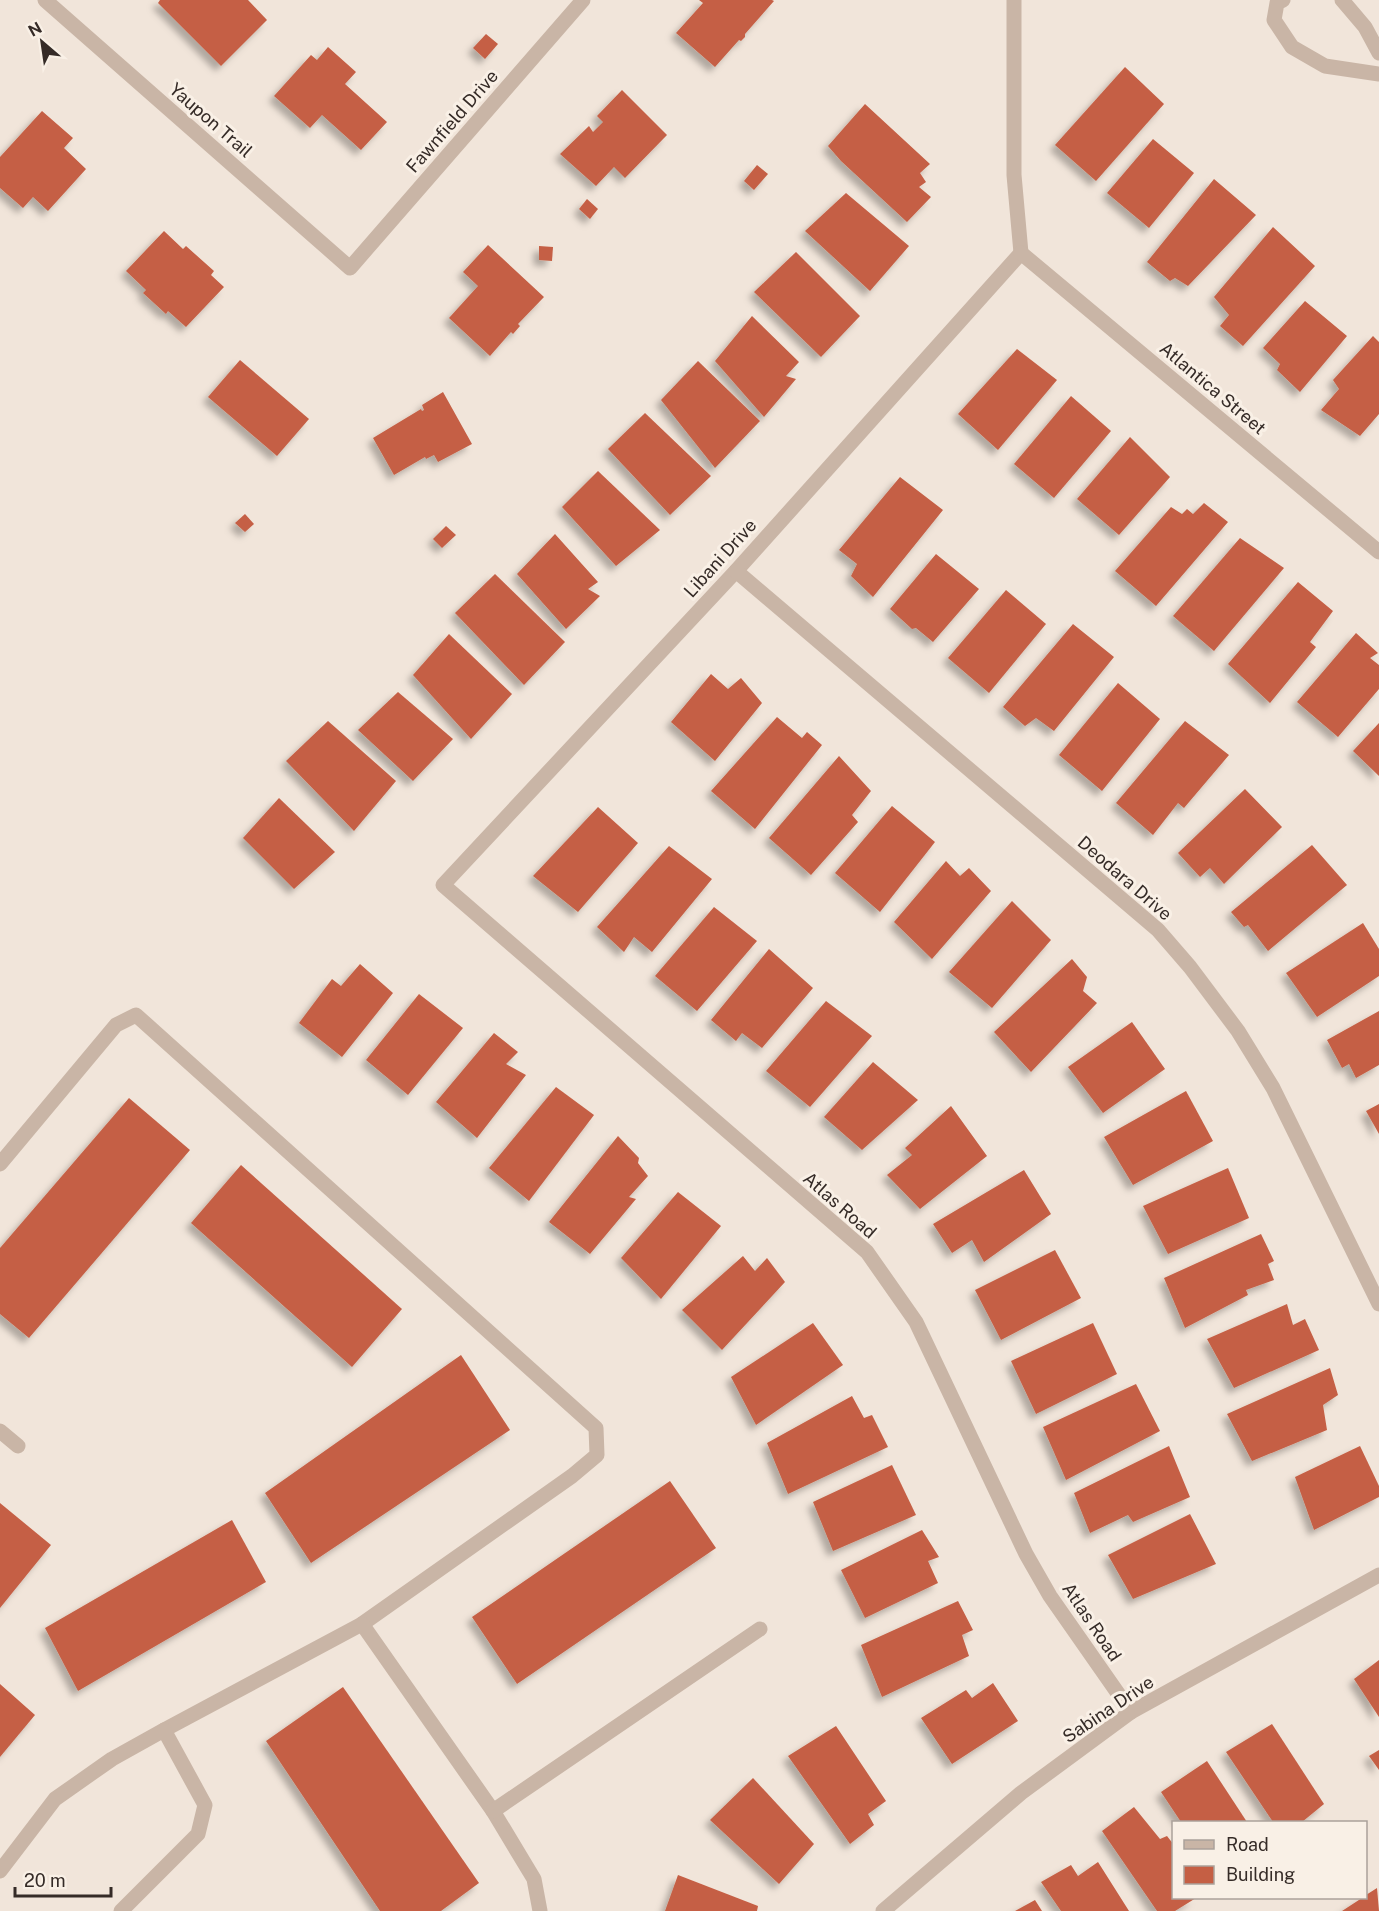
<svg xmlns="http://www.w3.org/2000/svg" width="1379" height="1911" font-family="'Public Sans',sans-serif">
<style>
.building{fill:#c55f44;filter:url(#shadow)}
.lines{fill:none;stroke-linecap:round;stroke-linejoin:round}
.minor{stroke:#c9b5a6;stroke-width:15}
.labels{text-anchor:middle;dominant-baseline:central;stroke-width:6;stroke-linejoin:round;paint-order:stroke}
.street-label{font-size:18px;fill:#352b27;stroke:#f9f0e6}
</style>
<defs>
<filter id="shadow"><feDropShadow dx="-5.5" dy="5.5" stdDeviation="3" flood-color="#0004"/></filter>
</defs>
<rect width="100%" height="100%" fill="#f1e5da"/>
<g class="building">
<polygon points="160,0 248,0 267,20 221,66 158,3"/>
<polygon points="699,0 772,0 774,1 745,34 745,37 741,41 739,40 715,67 676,33 703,3"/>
<polygon points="486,34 498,44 485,59 473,48"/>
<polygon points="328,47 356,72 345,84 387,122 361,150 322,115 310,128 274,96 311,55 317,60"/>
<polygon points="1125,67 1164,104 1096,181 1055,145"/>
<polygon points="622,90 667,135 625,178 614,167 596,186 560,154 589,126 593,132 603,122 597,116"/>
<polygon points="865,104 930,164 920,173 926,182 919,187 931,197 907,222 841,161 828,146"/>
<polygon points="42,111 73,138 64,148 86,169 48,211 33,197 23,208 0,188 0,157"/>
<polygon points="1153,139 1194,173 1149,228 1107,193"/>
<polygon points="757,165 768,174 754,190 744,181"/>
<polygon points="1214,179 1256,215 1188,286 1175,278 1170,281 1147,262"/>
<polygon points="846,193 909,246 870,291 805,231"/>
<polygon points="587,199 598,209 590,219 579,209"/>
<polygon points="1273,227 1315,266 1243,346 1220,326 1229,315 1214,297"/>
<polygon points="164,231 183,249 186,246 214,271 211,275 224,287 186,327 168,311 166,314 143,293 146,290 126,271"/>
<polygon points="488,245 544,297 518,324 520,326 513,334 511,332 490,356 449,318 478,286 463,272"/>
<polygon points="539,246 553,247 552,261 539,260"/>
<polygon points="796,252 860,316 821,357 754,292"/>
<polygon points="1305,301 1347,336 1300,392 1277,370 1280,364 1263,348"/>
<polygon points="752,316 799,362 786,376 796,379 764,417 715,361"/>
<polygon points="1373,336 1379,342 1379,414 1360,436 1321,410 1339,389 1333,380"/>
<polygon points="1017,349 1057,380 998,450 958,414"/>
<polygon points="240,360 309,419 277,456 208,397"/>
<polygon points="698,361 760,421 715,468 661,400"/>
<polygon points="443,392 472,444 438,462 434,455 426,459 425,457 394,475 373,438 421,409 422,411 424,410 422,405"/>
<polygon points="1071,396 1111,431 1054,498 1014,464"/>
<polygon points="645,413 711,476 670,515 608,449"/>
<polygon points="1130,437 1170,477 1119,535 1077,499"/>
<polygon points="598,471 660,530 616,566 562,507"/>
<polygon points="900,477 943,510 873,597 851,576 857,564 839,550"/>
<polygon points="1204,503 1228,522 1156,606 1115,571 1171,507 1182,514 1187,509 1193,514"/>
<polygon points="245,514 254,524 245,532 235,523"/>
<polygon points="446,526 456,535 442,548 433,539"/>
<polygon points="555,534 598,582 588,589 600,596 566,629 517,574"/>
<polygon points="1240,538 1284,568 1214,651 1173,616"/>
<polygon points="936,554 979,589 933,642 916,628 912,629 890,609"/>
<polygon points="495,574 565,642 524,685 455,613"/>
<polygon points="1298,582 1333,611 1310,642 1316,647 1270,703 1228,664"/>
<polygon points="1006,590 1046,624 989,693 948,658"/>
<polygon points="1073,624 1114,657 1054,731 1036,718 1025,726 1003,707"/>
<polygon points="1356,633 1378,653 1370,658 1379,665 1379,689 1338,737 1297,702"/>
<polygon points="449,634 512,694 471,739 413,675"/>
<polygon points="711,674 728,689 741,678 762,703 715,761 671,722"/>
<polygon points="1118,683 1160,719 1102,791 1059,755"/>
<polygon points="398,692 453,739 413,781 358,730"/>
<polygon points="777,717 802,738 807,732 822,745 755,829 711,791"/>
<polygon points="328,721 396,781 354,831 286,761"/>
<polygon points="1185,721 1229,755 1184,808 1178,803 1153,835 1116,803"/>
<polygon points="1379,723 1379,776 1353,751"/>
<polygon points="839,756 871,791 852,815 858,822 811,875 769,838"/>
<polygon points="1245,789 1282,827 1224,884 1210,868 1200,877 1178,853"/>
<polygon points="279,798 335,852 294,889 243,838"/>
<polygon points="892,806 935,842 880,912 835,873"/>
<polygon points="598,807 638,843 578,912 533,876"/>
<polygon points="1312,845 1347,885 1268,951 1248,925 1244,927 1231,912"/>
<polygon points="669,846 712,879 652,952 634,937 624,952 597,927"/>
<polygon points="946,861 960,876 969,868 991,891 932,959 894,922"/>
<polygon points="1012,901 1051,940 992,1008 949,972"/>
<polygon points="714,907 757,941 697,1011 655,976"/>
<polygon points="1363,923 1379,949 1379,976 1317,1017 1286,973"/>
<polygon points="769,949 813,988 762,1048 742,1033 736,1041 711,1020"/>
<polygon points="1072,959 1087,977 1083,991 1097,1003 1031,1072 994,1032"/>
<polygon points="360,964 393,993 342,1057 299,1023 332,979 341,986"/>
<polygon points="419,994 463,1028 408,1095 366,1060"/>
<polygon points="826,1001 872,1036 810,1107 766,1071"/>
<polygon points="1379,1011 1379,1065 1356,1078 1349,1064 1342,1068 1327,1040"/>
<polygon points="1132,1022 1165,1069 1103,1113 1068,1067"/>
<polygon points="494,1033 518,1052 506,1064 526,1075 477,1138 436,1102"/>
<polygon points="873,1062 918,1100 862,1150 824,1117"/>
<polygon points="556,1087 594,1115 529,1201 489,1168"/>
<polygon points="1186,1091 1213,1141 1133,1185 1104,1137"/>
<polygon points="129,1098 190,1150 29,1338 0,1314 0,1248"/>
<polygon points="1379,1104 1379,1134 1366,1111"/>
<polygon points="951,1106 987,1156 920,1209 887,1175 912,1155 905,1148"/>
<polygon points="618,1136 639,1158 638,1163 648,1176 629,1197 636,1199 590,1254 549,1222"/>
<polygon points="241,1165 402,1309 352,1367 191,1223"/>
<polygon points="1228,1168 1249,1218 1168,1254 1143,1206"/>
<polygon points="1024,1170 1051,1214 984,1262 972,1240 952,1253 933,1224"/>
<polygon points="678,1192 721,1226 661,1299 621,1258"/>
<polygon points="1261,1234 1274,1261 1268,1264 1274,1280 1246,1290 1248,1295 1185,1328 1164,1278"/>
<polygon points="1055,1250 1081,1298 1001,1340 975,1290"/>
<polygon points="743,1256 755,1271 767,1258 785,1282 722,1350 682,1310"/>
<polygon points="1287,1304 1293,1325 1305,1319 1319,1350 1234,1388 1207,1339"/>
<polygon points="813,1323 843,1365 756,1425 731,1377"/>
<polygon points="1093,1323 1117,1374 1036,1414 1011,1361"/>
<polygon points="461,1355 510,1430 311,1563 265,1493"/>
<polygon points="1330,1368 1338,1395 1323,1405 1327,1430 1252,1461 1227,1414"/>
<polygon points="1136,1384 1160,1431 1066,1480 1043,1427"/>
<polygon points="852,1396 864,1418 872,1415 888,1447 788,1494 767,1443"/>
<polygon points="1169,1446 1190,1497 1133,1522 1128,1515 1090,1533 1074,1493"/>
<polygon points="1360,1446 1379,1486 1379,1497 1314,1530 1295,1477"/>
<polygon points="892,1465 916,1515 833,1551 813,1502"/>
<polygon points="670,1481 716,1548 517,1684 472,1617"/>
<polygon points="0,1503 51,1545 0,1608"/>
<polygon points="1190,1514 1216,1564 1133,1599 1108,1555"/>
<polygon points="232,1520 266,1582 78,1691 45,1628"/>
<polygon points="922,1530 939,1557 928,1561 938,1583 865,1618 841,1570"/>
<polygon points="958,1601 973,1630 962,1635 969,1656 882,1697 861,1645"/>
<polygon points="1379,1660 1379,1717 1354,1679"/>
<polygon points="993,1683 1018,1721 952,1764 921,1718 966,1690 972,1698"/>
<polygon points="0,1684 35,1715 0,1757"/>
<polygon points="343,1687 479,1883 441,1911 380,1911 266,1741"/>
<polygon points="1272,1724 1324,1804 1302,1822 1273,1822 1226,1752"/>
<polygon points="836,1726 886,1801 868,1814 874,1825 850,1844 788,1756"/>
<polygon points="1379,1750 1379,1770 1369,1756"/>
<polygon points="1207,1761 1247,1822 1181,1822 1161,1792"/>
<polygon points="753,1778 814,1844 779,1884 710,1820"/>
<polygon points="1134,1807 1160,1839 1167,1836 1174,1845 1174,1898 1196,1898 1175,1911 1157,1911 1102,1831"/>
<polygon points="1098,1862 1129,1911 1061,1911 1041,1882 1071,1865 1078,1876"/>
<polygon points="678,1875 758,1906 757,1911 665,1911"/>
<polygon points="1377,1888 1379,1911 1342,1911 1362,1898 1366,1898 1366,1895"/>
<polygon points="1035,1900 1042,1911 1015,1911"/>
</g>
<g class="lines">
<g class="minor">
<polyline points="45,0 350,268 583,0"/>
<polyline points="1014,0 1014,175 1021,253"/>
<polyline points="1283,0 1277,3 1274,20 1292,47 1325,66 1379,74"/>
<polyline points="1342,0 1365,27 1379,53"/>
<polyline points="1021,253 736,571 443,885 867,1252 916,1322 1026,1554 1050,1596 1131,1712"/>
<polyline points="1021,253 1379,552"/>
<polyline points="736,571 1158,930 1190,967 1238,1031 1273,1088 1379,1304"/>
<polyline points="0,1164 116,1025 136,1015 596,1428 597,1455 572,1476 362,1624"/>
<polyline points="0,1431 18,1446"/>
<polyline points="164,1730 362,1624 493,1811 534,1879 540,1911"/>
<polyline points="493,1811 760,1629"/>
<polyline points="0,1871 55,1799 112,1759 164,1730 205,1805 198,1834 121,1911"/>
<polyline points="883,1911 1021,1793 1131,1712 1379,1575"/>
</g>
</g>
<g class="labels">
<g class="street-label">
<text transform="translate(211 120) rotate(41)">Yaupon Trail</text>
<text transform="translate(452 121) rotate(-49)">Fawnfield Drive</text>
<text transform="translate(1213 388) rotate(40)">Atlantica Street</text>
<text transform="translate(720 558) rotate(-48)">Libani Drive</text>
<text transform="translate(1125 878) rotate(41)">Deodara Drive</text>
<text transform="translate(840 1205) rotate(41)">Atlas Road</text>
<text transform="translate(1092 1622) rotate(56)">Atlas Road</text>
<text transform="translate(1108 1709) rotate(-34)">Sabina Drive</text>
</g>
</g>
<rect x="1172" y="1821" width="195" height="78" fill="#f9f0e6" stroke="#aba19a" stroke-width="1.5"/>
<rect x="1184" y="1840" width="30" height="9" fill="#c9b5a6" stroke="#aba19a" stroke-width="1.5"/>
<text x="1226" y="1851" font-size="18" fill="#352b27">Road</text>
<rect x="1184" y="1866" width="30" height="18" fill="#c55f44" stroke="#aba19a" stroke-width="1.5"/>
<text x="1226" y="1881" font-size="18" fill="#352b27">Building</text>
<g transform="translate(42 42) rotate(331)" stroke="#f9f0e6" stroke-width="4.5" paint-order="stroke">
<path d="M0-4.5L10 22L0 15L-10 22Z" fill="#352b27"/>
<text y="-9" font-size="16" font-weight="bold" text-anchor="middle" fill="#352b27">N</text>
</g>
<path d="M15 1887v9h96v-9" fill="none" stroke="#352b27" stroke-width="3"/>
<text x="24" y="1887" font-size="18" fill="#352b27" stroke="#f9f0e6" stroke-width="4.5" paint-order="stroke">20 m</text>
</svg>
